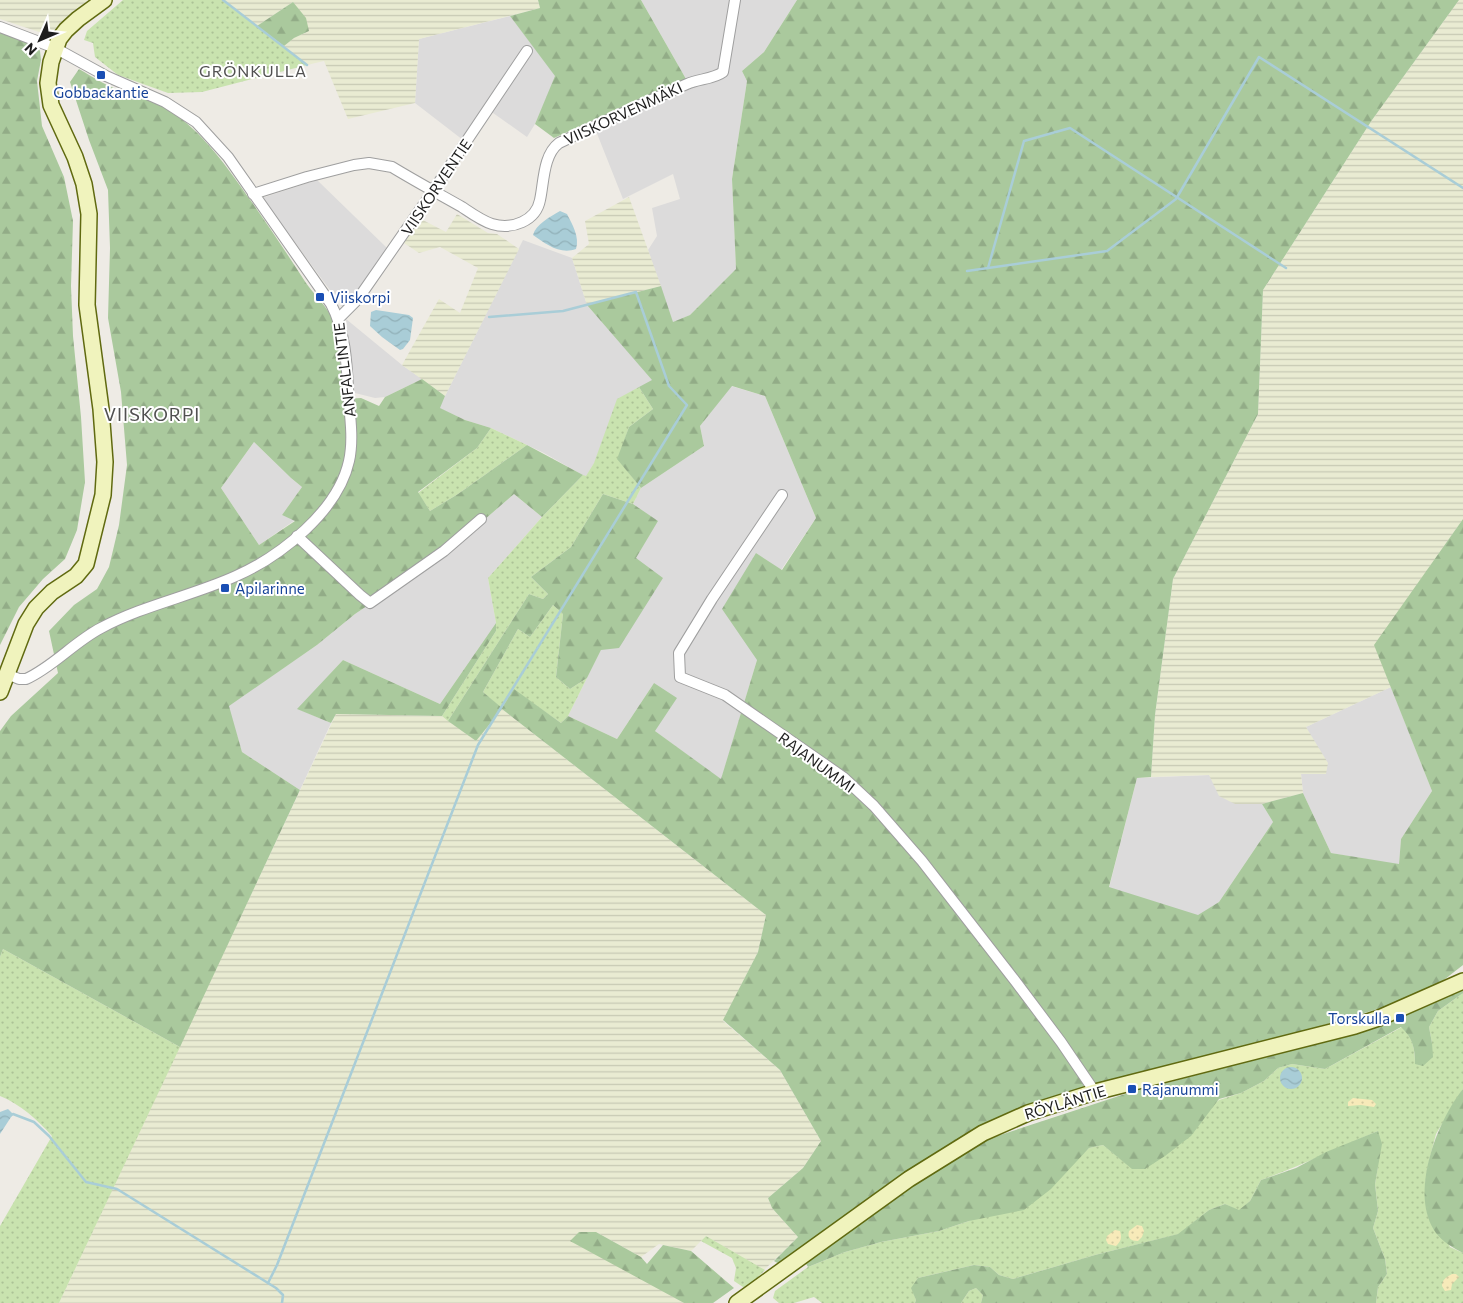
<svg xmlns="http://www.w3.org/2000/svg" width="1463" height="1303" font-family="Commissioner,sans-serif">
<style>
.residential{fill:#dcdbdb}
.farmland{fill:url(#farmland-rules)}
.grass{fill:url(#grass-dots)}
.forest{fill:url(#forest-firs);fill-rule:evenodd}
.sand{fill:url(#sand-dots)}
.water{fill:url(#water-waves)}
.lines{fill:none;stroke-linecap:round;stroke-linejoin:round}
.stream{stroke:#a9cdd7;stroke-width:2.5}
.street-casing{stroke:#9f9f9f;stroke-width:12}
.secondary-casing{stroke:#606a10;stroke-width:18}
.street{stroke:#fff;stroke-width:10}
.secondary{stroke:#f0f3bd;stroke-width:15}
.transit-dot{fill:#1a4fb4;stroke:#fff;stroke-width:2}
.labels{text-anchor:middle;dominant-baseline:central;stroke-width:4;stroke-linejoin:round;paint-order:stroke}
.transit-label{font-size:15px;fill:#164399;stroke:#fff;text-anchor:start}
.street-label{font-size:15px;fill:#1e1e1e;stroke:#fff}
.neighbourhood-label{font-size:16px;letter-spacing:1px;fill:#515151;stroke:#fff}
.quarter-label{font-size:18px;letter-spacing:1px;fill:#515151;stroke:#fff}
</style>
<defs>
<pattern id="farmland-rules" width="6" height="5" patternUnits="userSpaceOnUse" patternTransform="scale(1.25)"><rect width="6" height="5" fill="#e9ebd2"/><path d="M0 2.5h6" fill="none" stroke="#c7c9b4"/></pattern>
<pattern id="grass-dots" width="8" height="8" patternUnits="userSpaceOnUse" patternTransform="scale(1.25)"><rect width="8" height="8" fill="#c9e3af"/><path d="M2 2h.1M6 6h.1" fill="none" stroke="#acc296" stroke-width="1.8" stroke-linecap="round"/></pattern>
<pattern id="forest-firs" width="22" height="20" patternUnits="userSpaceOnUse" patternTransform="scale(1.25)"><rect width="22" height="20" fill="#aac99d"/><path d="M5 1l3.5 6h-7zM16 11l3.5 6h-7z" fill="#92ac87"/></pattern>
<pattern id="sand-dots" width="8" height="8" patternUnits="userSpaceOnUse" patternTransform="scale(1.25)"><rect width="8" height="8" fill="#f7eab9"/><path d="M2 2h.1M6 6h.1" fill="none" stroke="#d3c89f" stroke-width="1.8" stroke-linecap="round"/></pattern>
<pattern id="water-waves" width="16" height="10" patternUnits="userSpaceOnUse" patternTransform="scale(1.25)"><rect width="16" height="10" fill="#a9cdd7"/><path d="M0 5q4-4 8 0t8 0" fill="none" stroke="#91b0b8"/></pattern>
</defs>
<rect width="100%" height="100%" fill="#eeebe5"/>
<g class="residential">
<polygon points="641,0 797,0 764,52 742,71 747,81 732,179 736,269 690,315 673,323 648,250 657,236 652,208 680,199 673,174 623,199 594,126 686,79"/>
<polygon points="510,16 556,76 535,124 527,137 486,108 463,140 415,103 419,39"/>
<polygon points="317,180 387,248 344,309 262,198"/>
<polygon points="523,240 572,258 587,305 653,380 594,463 586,477 544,453 491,428 465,420 439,408"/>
<polygon points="346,319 402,365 422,379 385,397 375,398 355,393"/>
<polygon points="731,386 765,396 816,518 781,570 756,553 757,660 721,780 655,731 654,683 617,739 568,716 601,650 636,558 657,521 633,504 641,488 704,446 700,426"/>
<polygon points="254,442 291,478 302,487 282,515 295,520 259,545 221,488"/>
<polygon points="514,494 542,517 488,578 496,623 440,704 343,660 298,709 331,723 300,790 242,752 228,706 317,645 355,614 446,553"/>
<polygon points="1391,687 1432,791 1401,839 1399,865 1331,853 1303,793 1301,774 1326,774 1306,727"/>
<polygon points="1209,775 1235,804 1262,804 1273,822 1219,902 1198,916 1109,888 1137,778"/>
</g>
<g class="farmland">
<polygon points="0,0 88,0 53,31 45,34 0,19"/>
<polygon points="223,0 538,0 540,8 419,39 415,103 348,119 324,61 307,65 284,46 294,38 309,31 293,2 257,26"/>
<polygon points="1459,0 1463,0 1463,519 1375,645 1391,687 1306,727 1328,763 1326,774 1301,774 1303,793 1262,804 1235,804 1219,796 1209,775 1151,777 1155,715 1173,579 1258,414 1263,290 1372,120"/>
<polygon points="629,197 661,286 587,305 572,258 589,244 585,221"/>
<polygon points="457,214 488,233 497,234 519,249 445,396 402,365 439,299 460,313 478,268 440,247 419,253 404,243 419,218 446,232"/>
<polygon points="502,709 766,915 758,952 723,1021 780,1070 821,1141 803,1168 768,1198 772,1208 798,1237 764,1270 706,1236 691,1251 659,1244 641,1257 596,1232 673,1297 684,1303 59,1303 336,714 442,716 476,741"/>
</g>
<g class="grass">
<polygon points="123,0 223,0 307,65 202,92 168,93 118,75 95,57 93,43 84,40 87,31"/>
<polygon points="639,387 653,409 629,427 618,459 641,488 633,504 603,494 571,547 531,577 548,594 543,599 529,594 448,721 442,716 496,631 496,623 488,578 542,517 583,475 586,476 594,463 617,399"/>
<polygon points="491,428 527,445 458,494 430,511 418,493 477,448"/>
<polygon points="553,605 563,614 556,677 570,689 587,678 568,716 561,723 514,690 502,709 483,692 518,629 530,637"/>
<path d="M3 949 180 1047 59 1303H0V1226L52 1136C38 1120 20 1104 0 1096V957Z"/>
<path d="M1463 993V1089L1436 1134 1429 1161 1425 1185 1450 1247 1463 1253V1303H1376L1378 1287 1387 1274 1385 1259 1373 1228 1378 1211 1375 1184 1378 1166V1131C1339 1147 1301 1166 1261 1180L1250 1201 1239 1211 1225 1204 1209 1210 1179 1234 1095 1255 1013 1279 999 1275 990 1267 974 1265 918 1278 912 1288 916 1300 915 1303H822L814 1297 794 1303H779L773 1298 775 1291 808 1267 845 1252 881 1242 939 1231 969 1221 1077 1159 1089 1148 1103 1145 1132 1168 1219 1100 1241 1093 1264 1081 1278 1068 1292 1064 1325 1069 1402 1027C1413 1038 1415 1049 1415 1064L1432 1043 1429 1027 1438 1011Z"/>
<polygon points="706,1236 765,1270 746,1289 734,1281 736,1268 732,1258 701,1241"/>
<polygon points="976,1288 983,1295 981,1303 961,1303 969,1291"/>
</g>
<g class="forest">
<polygon points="538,0 641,0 686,79 554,138 535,124 555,76 510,16 540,8"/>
<polygon points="797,0 1459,0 1372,120 1263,290 1258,414 1173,579 1155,715 1151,777 1137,778 1109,887 1198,915 1219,902 1273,822 1262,804 1303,793 1331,853 1399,864 1401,839 1432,791 1374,645 1463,519 1463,965 1440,983 1391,1005 1250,1047 1027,1108 781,1265 774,1261 798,1237 772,1208 768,1198 803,1168 821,1141 780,1070 723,1020 758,952 766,915 502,709 476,741 448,721 529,594 543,599 548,594 531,577 571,547 603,494 633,504 658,521 636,558 663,578 619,648 601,650 587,678 570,689 556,677 563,614 553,605 530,637 518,629 483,692 502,708 514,689 561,723 568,716 617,739 654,683 677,698 655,731 721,779 757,660 722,609 756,553 782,570 816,518 765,396 732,386 700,426 704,446 641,488 617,459 629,427 653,409 639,387 652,380 587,305 661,286 673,322 690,315 736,269 732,179 747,81 742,71 764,52"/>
<polygon points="293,2 306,18 309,31 294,38 284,46 257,26"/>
<polygon points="0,33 36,44 40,51 41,60 37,81 42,126 64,177 73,221 71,286 73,336 81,417 85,482 77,530 65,559 43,579 19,607 0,645"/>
<path d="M79 69C94 78 109 87 126 93 142 99 153 99 168 109 204 133 227 167 251 201 270 228 288 255 306 283 318 300 331 309 337 330L344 399 361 398 379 406 385 397 422 379 445 396 440 408 465 420 491 428 477 448 418 492 430 511 458 494 527 445 583 475 542 517 514 494 446 553 355 614 317 645 229 706 242 752 300 790 180 1047 3 949 0 957V731L11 716 58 673 49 631 74 605 97 589 109 567 119 525 127 465 121 392 108 318 110 248 108 190 89 140 70 82ZM254 442 291 478 302 487 282 515 295 521 259 545 221 488Z"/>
<polygon points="496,623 496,631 442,716 336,714 331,723 297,709 343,660 440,704"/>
<path d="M1463 986V993L1438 1011 1429 1027 1432 1043 1433 1057 1423 1066 1415 1064C1415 1049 1413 1038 1401 1027L1325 1069 1292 1064 1278 1068 1264 1081 1241 1093 1219 1099 1191 1136 1165 1156 1145 1169H1132L1103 1145 1089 1148 1051 1189 1024 1210 969 1221 939 1231 881 1242 845 1252 808 1267 805 1262 895 1196 976 1143 1125 1094 1310 1045 1416 1010Z"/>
<path d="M1463 1089V1253C1453 1248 1443 1242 1436 1233 1408 1195 1437 1121 1463 1089Z"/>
<polygon points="1378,1131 1382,1144 1375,1184 1378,1211 1373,1228 1385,1259 1387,1274 1378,1287 1376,1303 981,1303 983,1295 976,1288 969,1291 961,1303 915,1303 916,1300 911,1288 918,1278 974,1265 990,1267 999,1275 1013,1279 1095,1255 1178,1234 1209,1210 1225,1204 1239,1210 1250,1201 1261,1180 1296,1168 1326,1152"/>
<polygon points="579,1232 596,1232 641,1257 647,1264 663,1245 691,1251 734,1288 713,1303 684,1303 570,1241"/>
</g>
<g class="sand">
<polygon points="1353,1098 1372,1100 1376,1104 1374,1107 1361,1105 1348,1106 1348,1102"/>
<path d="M1137 1225 1142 1226 1144 1231 1142 1237 1138 1241C1131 1241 1127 1238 1129 1231Z"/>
<path d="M1115 1230 1120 1231C1122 1238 1121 1241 1116 1246L1108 1244 1106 1240 1107 1236Z"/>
<path d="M1452 1274H1456L1459 1277 1452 1284 1451 1290 1445 1291 1442 1286C1442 1280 1446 1277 1452 1274Z"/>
</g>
<g class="water">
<path d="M560 211 567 214C572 224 580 237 576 249 560 255 546 244 533 235 536 224 550 217 560 211Z"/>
<polygon points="376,310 409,315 413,318 410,340 403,349 400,350 382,337 370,326 371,312"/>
<circle cx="1291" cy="1078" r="11"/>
<polygon points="8,1109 13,1114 0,1134 0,1112"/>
</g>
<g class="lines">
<g class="stream">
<polyline points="223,0 307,65"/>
<polyline points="988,268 1024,141 1070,128 1286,268"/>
<polyline points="967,271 1107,251 1176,199 1259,57 1463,188"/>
<polyline points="10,1116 13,1114 34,1122 49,1136 86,1182 117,1189 276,1288 283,1295 282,1303"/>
<polyline points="268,1283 277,1265 478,745 687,405 669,386 636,292 563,311 489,317"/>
</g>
<defs>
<g id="street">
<path d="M0 27 55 48 106 76 165 102 196 122 228 157 331 304C347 334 347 371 349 404 351 423 353 443 349 461 338 511 281 556 236 576 192 596 144 605 101 628 74 642 53 667 26 679H19L7 674"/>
<path d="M253 194 307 177 354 165 369 163 392 167C415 181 439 194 462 207 471 213 482 221 492 224 512 230 536 221 540 200 544 182 543 155 559 143 601 123 643 103 687 84 698 79 714 79 723 72L735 0"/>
<polyline points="339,318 358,299 433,191 527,51"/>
<polyline points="782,495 712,599 679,653 680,677 725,695 843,777 874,806 922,861 1016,982 1061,1042 1095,1092"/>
<polyline points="297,536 360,595 370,603 444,551 481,519"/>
</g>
<g id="secondary">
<polyline points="0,692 26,624 36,608 52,592 76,576 86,564 103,495 105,462 101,409 87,305 89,214 84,184 75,157 51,105 48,83 51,62 59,39 66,30 78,19 104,0"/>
<polyline points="737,1303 909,1179 983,1133 1028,1113 1095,1092 1355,1026 1379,1018 1463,981"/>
</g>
</defs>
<use href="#street" class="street-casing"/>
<use href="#secondary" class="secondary-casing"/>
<use href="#street" class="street"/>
<use href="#secondary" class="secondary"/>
</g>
<g class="transit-dot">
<rect x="96" y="70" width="10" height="10" rx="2.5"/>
<rect x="315" y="292" width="10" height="10" rx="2.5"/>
<rect x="220" y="583" width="10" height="10" rx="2.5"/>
<rect x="1395" y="1013" width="10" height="10" rx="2.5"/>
<rect x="1127" y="1084" width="10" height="10" rx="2.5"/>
</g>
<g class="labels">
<g class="transit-label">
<text x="101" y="92" text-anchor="middle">Gobbackantie</text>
<text x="330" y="297">Viiskorpi</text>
<text x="235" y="588">Apilarinne</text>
<text x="1390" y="1018" text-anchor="end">Torskulla</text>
<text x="1142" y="1089">Rajanummi</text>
</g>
<g class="street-label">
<text transform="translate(623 113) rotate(-25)">VIISKORVENMÄKI</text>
<text transform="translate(436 187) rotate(-56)">VIISKORVENTIE</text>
<text transform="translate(344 370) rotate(-97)">ANFALLINTIE</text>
<text transform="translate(817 762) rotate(36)">RAJANUMMI</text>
<text transform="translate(1065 1102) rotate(-17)">RÖYLÄNTIE</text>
</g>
<g class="neighbourhood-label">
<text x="253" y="70">GRÖNKULLA</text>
</g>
<g class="quarter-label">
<text x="152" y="414">VIISKORPI</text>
</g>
</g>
<g transform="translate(40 40) rotate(225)" stroke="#ffffff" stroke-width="4" paint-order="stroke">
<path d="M0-4L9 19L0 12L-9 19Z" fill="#1e1e1e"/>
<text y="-8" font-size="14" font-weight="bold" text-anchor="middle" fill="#1e1e1e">N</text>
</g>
</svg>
